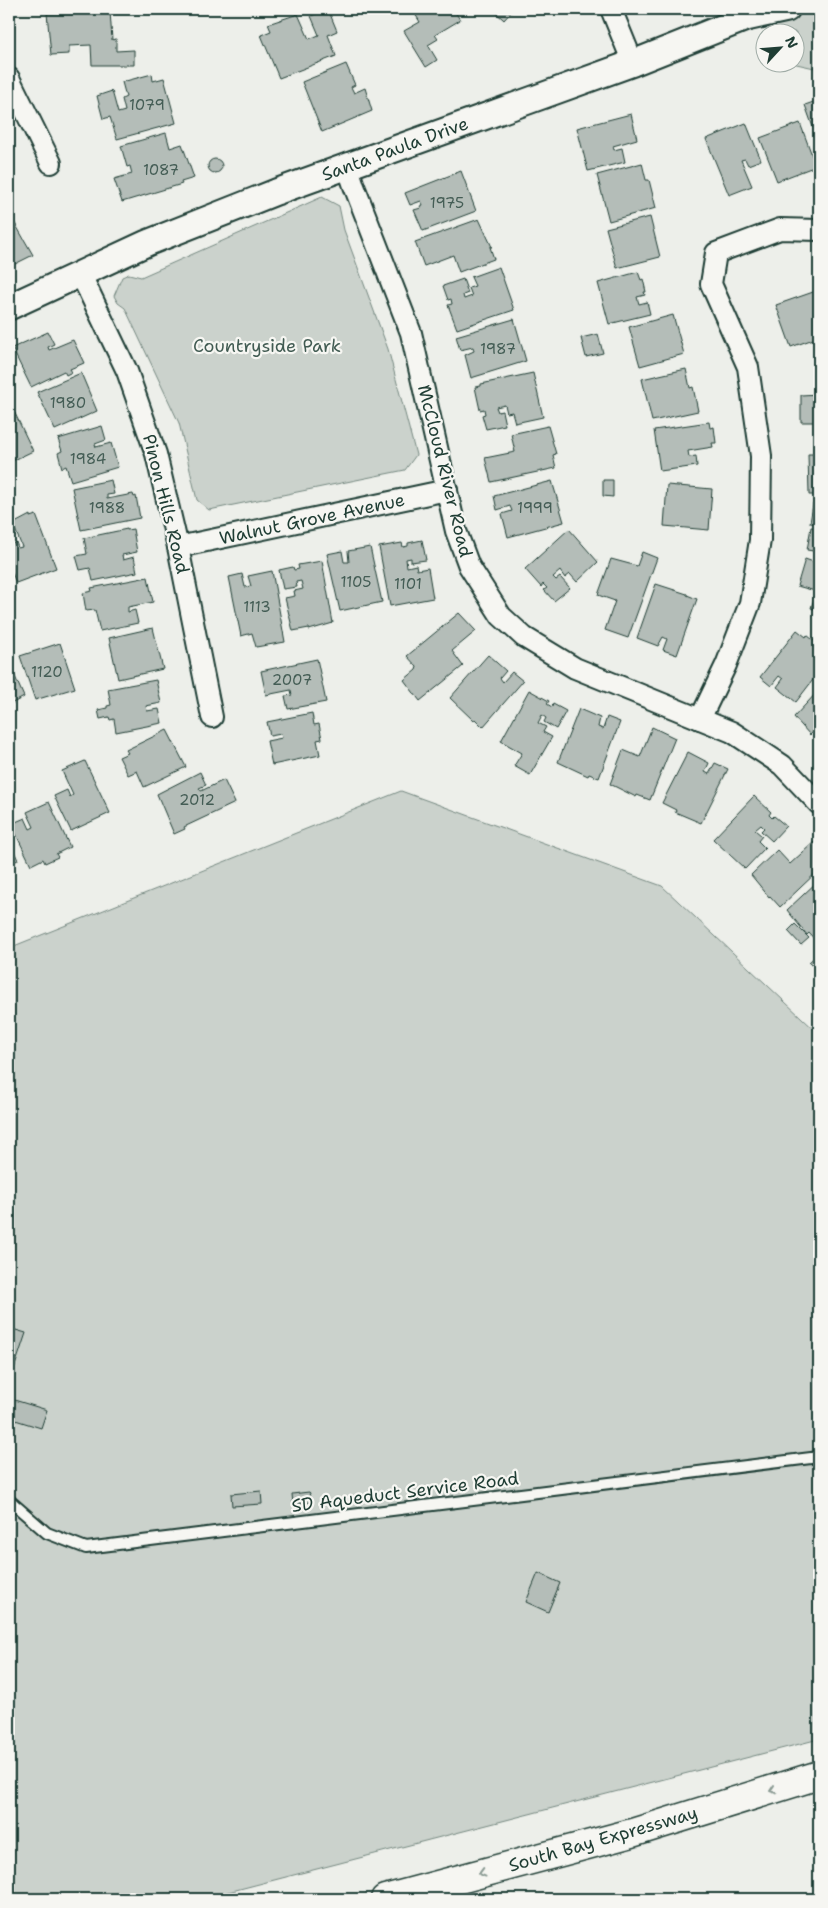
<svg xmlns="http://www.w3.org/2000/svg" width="828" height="1908" font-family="'Shantell Sans',sans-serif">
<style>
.green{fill:#cbd2cc;stroke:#758880}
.building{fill:#b4bdb8;stroke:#1f3d34}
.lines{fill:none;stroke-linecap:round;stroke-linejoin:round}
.service-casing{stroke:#1f3d34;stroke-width:14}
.minor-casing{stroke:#1f3d34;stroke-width:24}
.tertiary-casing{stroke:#1f3d34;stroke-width:29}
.motorway-casing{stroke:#1f3d34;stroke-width:31}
.service{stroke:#f6f6f2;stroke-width:10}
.minor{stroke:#f6f6f2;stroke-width:20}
.tertiary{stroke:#f6f6f2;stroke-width:25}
.motorway{stroke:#f6f6f2;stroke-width:28}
.oneway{stroke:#8a9a93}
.labels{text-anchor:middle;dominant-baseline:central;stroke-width:4.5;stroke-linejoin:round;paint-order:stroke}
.number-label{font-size:15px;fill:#445d55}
.street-label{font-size:18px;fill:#1f3d34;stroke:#f6f6f2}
.park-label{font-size:18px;fill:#415b52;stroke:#f6f6f2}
</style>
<rect width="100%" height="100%" fill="#edefea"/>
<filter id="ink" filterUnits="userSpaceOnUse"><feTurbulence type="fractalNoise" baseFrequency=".02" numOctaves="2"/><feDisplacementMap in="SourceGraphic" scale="10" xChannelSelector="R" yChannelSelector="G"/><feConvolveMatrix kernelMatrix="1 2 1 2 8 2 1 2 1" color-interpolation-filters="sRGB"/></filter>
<g filter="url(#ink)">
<g class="green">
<polygon points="765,9 819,9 819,69 792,63 796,62 796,32 769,32"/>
<polygon points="322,197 339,206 344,230 388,349 416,455 405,470 209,510 197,500 179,423 125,308 118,303 114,296 122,277 129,274 141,277"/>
<polygon points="401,791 662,886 819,1034 819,1739 201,1899 9,1899 9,948"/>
</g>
<g class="building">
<polygon points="328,9 337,31 328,35 336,56 279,78 261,35 271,31 268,24 298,14 309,39 319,35 311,16"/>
<polygon points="412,9 463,9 456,13 460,20 435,35 438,39 428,45 437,60 426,67 404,31 420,22"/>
<polygon points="492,9 511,9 513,10 504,20"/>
<polygon points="110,11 112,40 116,39 116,51 134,50 134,65 92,65 91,45 69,46 69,54 51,55 47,13"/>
<polygon points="346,64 355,85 351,87 354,93 365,88 372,111 322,132 302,82"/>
<polygon points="152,74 153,81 164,78 176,123 117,139 110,117 103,119 97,96 112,91 118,113 125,111 122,99 126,97 122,82"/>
<polygon points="819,100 819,141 818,141 805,105"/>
<polygon points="631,114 637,139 613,146 614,150 622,148 625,162 588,171 577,128"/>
<polygon points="746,123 761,160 748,165 745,159 741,160 752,186 729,195 706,139"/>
<polygon points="800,123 816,166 777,181 760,138"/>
<polygon points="166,133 170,148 182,144 194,178 181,182 182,184 122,202 114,179 132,174 130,166 127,167 121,146"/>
<circle cx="215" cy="166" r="7"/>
<polygon points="642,163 646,180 649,180 656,208 609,221 597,175"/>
<polygon points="461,171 476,211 423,231 414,210 421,208 420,206 423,205 421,201 410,205 405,193"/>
<polygon points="650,217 660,257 617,268 606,228"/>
<polygon points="479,219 492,247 490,247 494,259 459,272 453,255 424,266 415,242"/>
<polygon points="13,220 33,255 9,267 9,222"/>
<polygon points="499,267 514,310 457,329 448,305 452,304 451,299 448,300 443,286 463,279 468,293 463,295 464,299 472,296 469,288 475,286 471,277"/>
<polygon points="638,272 641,280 643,279 646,292 644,292 645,295 637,297 639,304 647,302 650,314 609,324 598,283"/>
<polygon points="816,291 819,300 819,337 791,347 776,305"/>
<polygon points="673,315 684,354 640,366 629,327"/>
<polygon points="514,319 526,361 471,378 465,355 474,351 473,347 460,350 456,336"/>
<polygon points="48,332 54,344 48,347 49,350 73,340 84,363 70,369 72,372 66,375 64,371 31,387 12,348"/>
<polygon points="598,334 603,353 586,357 581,338"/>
<polygon points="686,369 690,388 693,387 698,411 652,421 642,379"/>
<polygon points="81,373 97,411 55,430 37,392"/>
<polygon points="533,373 543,417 515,423 512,412 507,413 505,405 496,407 498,412 502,411 505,425 486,429 482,415 485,414 484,409 480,410 475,387 481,386 481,384"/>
<polygon points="819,394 819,422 801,422 801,395"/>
<polygon points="9,401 33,451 10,462 9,460"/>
<polygon points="709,422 710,428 714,427 716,443 712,443 713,447 688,451 689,457 696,456 697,466 660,471 654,430"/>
<polygon points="102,426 106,440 95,444 96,447 111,443 118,467 71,481 66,466 62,468 58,453 62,451 58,439"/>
<polygon points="548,426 556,454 553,455 556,468 491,482 485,458 515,452 511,434"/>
<polygon points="808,454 819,454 819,495 809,495"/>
<polygon points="111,480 114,494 107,495 107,499 133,494 134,497 136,496 140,518 81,530 72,488"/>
<polygon points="603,480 613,480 613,497 603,496"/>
<polygon points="552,481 564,522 508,537 502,514 512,511 510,506 497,510 494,496"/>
<polygon points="667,485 712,489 709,530 664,526"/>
<polygon points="813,504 819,505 819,524 810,523"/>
<polygon points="30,515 30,517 36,515 56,568 16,583 9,565 9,545 16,542 18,548 22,547 13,524"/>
<polygon points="811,527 819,528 819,552 807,550"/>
<polygon points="127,529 127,530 133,529 137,552 122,555 123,560 134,557 137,572 93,581 90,568 80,570 76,556 87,554 84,538"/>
<polygon points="569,529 598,562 577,582 570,574 565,578 560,571 553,577 556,580 560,577 570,588 554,601 544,590 547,588 543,584 541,587 525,569"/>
<polygon points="422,540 426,560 411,562 411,558 406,559 407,567 416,565 417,570 428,568 433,598 390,606 379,547 402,543 403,547 408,546 408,543"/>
<polygon points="370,547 382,602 340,611 327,554 342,551 344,562 349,562 348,551"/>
<polygon points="642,552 657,558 628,638 605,630 615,601 598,595 611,559 637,566"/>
<polygon points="805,559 819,564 819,592 797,586"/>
<polygon points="322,561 333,623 309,630 309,628 293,631 285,598 295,596 294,591 303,589 301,581 296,582 297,587 283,589 279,570 293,567 294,570 299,569 298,565"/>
<polygon points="272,571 285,642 256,647 252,633 241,636 229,577 242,574 245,587 251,586 248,576"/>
<polygon points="148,577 153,602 128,607 128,612 135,610 138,623 100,631 95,610 86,611 83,593 92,591 91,588"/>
<polygon points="656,584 687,594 687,595 697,599 677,655 663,650 667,639 663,637 658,646 637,638"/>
<polygon points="815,595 819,597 819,611 811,608"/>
<polygon points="459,613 476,631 452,651 463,666 420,701 404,680 416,670 417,667 407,656"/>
<polygon points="153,628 163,669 118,679 109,638"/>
<polygon points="797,630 806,637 807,635 819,645 819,672 796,702 777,687 783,679 779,676 771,686 760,677"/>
<polygon points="60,643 75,688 35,700 20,656"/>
<polygon points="488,655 506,671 500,678 503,682 512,672 523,681 483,727 475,719 474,721 450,698"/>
<polygon points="317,659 326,702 288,709 285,696 292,695 291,690 266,695 261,671"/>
<polygon points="9,663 24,697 9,705"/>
<polygon points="156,680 161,703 146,706 147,711 159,709 162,723 116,732 114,719 110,720 109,717 100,719 98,710 107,708 107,706 111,705 108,689"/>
<polygon points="529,690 549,701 547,704 552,707 553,704 566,711 556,729 544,722 546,718 542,715 538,723 546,727 543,732 552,737 530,775 514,766 522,753 501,741"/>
<polygon points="819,690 819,726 810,735 794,717"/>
<polygon points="579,709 600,718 598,727 603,729 607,717 620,722 599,778 589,774 588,776 558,762"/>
<polygon points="312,713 314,725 319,724 322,739 317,740 320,755 272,765 267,741 282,738 281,734 270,736 267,722"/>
<polygon points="652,727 675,738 650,800 637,795 636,797 610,784 623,750 640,757"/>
<polygon points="167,730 186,767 144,787 137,771 128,775 119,757 128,753 126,750"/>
<polygon points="688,752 709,763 705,772 709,774 715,763 728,769 701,823 675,812 676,810 662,803"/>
<polygon points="85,761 110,813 71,831 54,796 67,790 70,797 73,795 62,771"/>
<polygon points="200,772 206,785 199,788 201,791 224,780 235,803 184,827 185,829 174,834 157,794"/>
<polygon points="754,796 771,812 769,815 772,818 774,816 786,826 772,841 761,831 764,828 761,825 755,830 762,836 758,841 765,848 745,869 713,839"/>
<polygon points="49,802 70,847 56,854 58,857 45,863 43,859 31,865 11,824 25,818 30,829 34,827 27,812"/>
<polygon points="9,840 18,860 9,864"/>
<polygon points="814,842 819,849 819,870 780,907 770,896 769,897 751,875 777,850 790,864"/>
<polygon points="819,880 819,940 817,942 809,933 807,935 787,910"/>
<polygon points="795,924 809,938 801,945 788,931"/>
<polygon points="819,953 819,974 809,962"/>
<polygon points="9,1328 26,1333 9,1384"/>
<polygon points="11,1399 47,1410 41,1428 9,1418"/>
<polygon points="261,1491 262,1504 232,1506 231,1494"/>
<polygon points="309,1492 310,1493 309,1496 311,1502 293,1504 292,1494"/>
<polygon points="538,1573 560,1583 548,1612 526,1602"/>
</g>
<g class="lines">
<defs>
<polyline id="service" points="9,1500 47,1533 86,1548 819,1457"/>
<g id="minor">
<polyline points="611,9 633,63"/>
<polyline points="9,78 51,163"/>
<polyline points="347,165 354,186 411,333 456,531 469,566 501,616 524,637 575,668 732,732 782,765 819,804"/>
<polyline points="80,273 127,371 156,454 178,547 212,717"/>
<polyline points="178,547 447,490"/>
<polyline points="700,719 726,665 750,603 760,540 761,456 748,367 711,284 716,253 780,229 819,230"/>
</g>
<polyline id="tertiary" points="9,307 147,243 276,192 633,63 746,18 787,9"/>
<polyline id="motorway" points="385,1899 632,1833 819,1775"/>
</defs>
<use href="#service" class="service-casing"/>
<use href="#minor" class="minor-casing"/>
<use href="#tertiary" class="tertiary-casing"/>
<use href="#motorway" class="motorway-casing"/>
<use href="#service" class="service"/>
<use href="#minor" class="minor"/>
<use href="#tertiary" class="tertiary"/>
<use href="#motorway" class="motorway"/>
</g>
<defs><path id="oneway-chevron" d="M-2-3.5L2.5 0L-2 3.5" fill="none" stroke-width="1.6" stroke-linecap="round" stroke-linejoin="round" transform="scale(1.25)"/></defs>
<g class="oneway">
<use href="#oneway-chevron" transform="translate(773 1790) rotate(162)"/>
<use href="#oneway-chevron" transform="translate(482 1873) rotate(165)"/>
</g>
</g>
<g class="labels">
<g class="number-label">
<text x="147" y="105">1079</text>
<text x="161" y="170">1087</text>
<text x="447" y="203">1975</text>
<text x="498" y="349">1987</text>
<text x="68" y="403">1980</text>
<text x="88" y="459">1984</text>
<text x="107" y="508">1988</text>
<text x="535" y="508">1999</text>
<text x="356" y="582">1105</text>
<text x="408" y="584">1101</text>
<text x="257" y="607">1113</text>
<text x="47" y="672">1120</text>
<text x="292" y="680">2007</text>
<text x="197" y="800">2012</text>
</g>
<g class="street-label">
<text transform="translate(395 149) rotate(-20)">Santa Paula Drive</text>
<text transform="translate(445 471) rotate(76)">McCloud River Road</text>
<text transform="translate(166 504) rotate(76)">Pinon Hills Road</text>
<text transform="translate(312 519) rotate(-12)">Walnut Grove Avenue</text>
<text transform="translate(405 1492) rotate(-7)">SD Aqueduct Service Road</text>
<text transform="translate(603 1839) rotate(-16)">South Bay Expressway</text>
</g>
<g class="park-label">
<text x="267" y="346">Countryside Park</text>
</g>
</g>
<rect width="828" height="1908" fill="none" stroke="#f6f6f2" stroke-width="30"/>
<rect x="15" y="15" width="798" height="1878" fill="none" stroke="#1f3d34" stroke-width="2" filter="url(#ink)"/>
<g transform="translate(780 48) rotate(64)"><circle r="24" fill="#f6f6f2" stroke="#a0aca6"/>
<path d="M0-4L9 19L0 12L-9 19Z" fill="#1f3d34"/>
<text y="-8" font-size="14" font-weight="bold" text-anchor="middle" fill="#1f3d34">N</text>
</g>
</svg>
